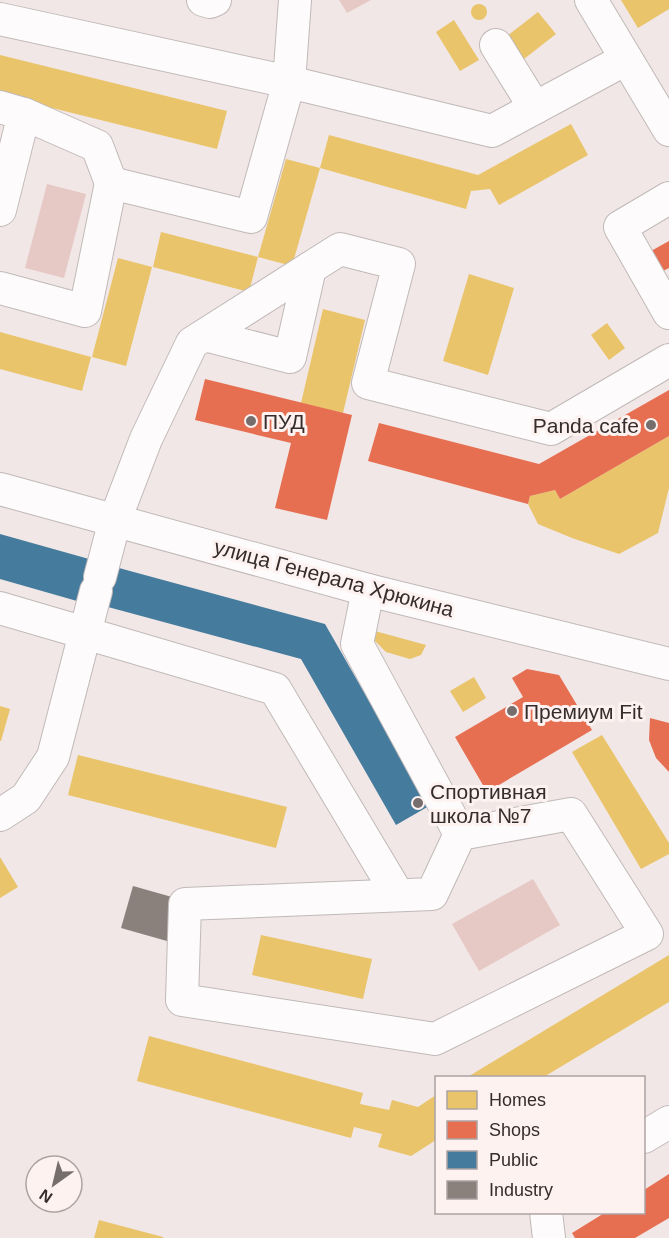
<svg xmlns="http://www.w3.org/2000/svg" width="669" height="1238" font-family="Helvetica,sans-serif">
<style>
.green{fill:#e6c8c4}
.homes{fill:#e9c46a}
.shops{fill:#e76f51}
.public{fill:#457b9d}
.industry{fill:#8a817c}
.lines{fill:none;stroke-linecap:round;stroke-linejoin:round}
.minor-casing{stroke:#c1b9b9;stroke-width:34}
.minor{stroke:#fdfbfb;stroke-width:32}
.poi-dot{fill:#766e6d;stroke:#fef2f1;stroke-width:2}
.labels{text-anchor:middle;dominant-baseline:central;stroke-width:6;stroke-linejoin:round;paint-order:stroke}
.poi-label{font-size:21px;fill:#342d2c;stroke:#fef2f1;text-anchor:start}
.street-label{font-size:21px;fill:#342d2c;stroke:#fef2f1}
</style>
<rect width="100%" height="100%" fill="#f1e7e6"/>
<g class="green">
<polygon points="339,0 371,0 347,13"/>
<polygon points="47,184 86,194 64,278 25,268"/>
<polygon points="533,879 560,925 479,971 452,924"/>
</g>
<g class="homes">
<polygon points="621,0 669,0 669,9 638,28"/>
<circle cx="479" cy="12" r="8"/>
<polygon points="538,12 556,34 524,59 507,36"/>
<polygon points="454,20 479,60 460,71 436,32"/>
<polygon points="0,55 227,111 217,149 0,95"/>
<polygon points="571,124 588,155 499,205 490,189 471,191 466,209 320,168 292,266 258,257 286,159 320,168 329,135 478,175"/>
<polygon points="161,232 258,257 249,292 153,267"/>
<polygon points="118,258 152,267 126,366 92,357"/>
<polygon points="469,274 514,288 488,375 443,361"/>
<polygon points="323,309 365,320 343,413 301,403"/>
<polygon points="607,323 625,348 609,360 591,335"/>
<polygon points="0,332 91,357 82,391 0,369"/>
<polygon points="669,436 669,488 658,533 619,554 572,538 538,524 528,504 530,496 555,490 560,499"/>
<polygon points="375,631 426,645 421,655 410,659 386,652 374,640"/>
<polygon points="474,677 486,698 463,712 450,691"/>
<polygon points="0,706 10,709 1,741 0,741"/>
<polygon points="602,735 669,843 669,854 641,869 572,752"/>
<polygon points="78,755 287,807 276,848 68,795"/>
<polygon points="0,857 18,887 0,898"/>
<polygon points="261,935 372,959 363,999 252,975"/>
<polygon points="669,955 669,1002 542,1078 466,1078"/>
<polygon points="149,1036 363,1093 360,1104 389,1110 392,1100 418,1107 436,1095 436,1140 411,1156 378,1147 382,1134 354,1127 351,1138 137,1081"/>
<polygon points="99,1220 163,1237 163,1238 94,1238"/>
</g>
<g class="shops">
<polygon points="669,241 669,268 663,271 651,251"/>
<polygon points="205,379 352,415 327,520 275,508 291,443 195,420"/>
<polygon points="669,390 669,436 560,499 555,490 530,496 528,504 368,461 379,423 539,464"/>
<polygon points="527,669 559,675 592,730 487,792 455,737 523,697 512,678"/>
<polygon points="650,718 669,723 669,772 656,758 649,740"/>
<polygon points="669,1174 669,1218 635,1238 575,1238 572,1233 606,1212 644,1212 644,1190"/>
</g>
<polygon class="public" points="0,534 89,559 85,573 115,581 119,568 325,624 429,806 396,825 301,659 108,607 112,595 81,586 77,601 0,579"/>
<polygon class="industry" points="133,886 179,899 167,941 121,928"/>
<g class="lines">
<defs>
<g id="minor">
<polyline points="203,0 210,2 215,0"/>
<polyline points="591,0 669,130"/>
<polyline points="0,19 289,82 295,0"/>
<polyline points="496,45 535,108"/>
<polyline points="0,107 24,114 0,210"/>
<polyline points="24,114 97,146 111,183"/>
<polyline points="669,198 620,227 669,313"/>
<polyline points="0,288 85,311 111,183 251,217 289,82 492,131 626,59"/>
<polyline points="205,335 290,357 310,268"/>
<polyline points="0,489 368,590 669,664"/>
<polyline points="100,577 115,520 146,439 192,343 340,249 399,264 368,383 551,429 669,360"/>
<polyline points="368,590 357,644 460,834 571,814 647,934 435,1039 182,1000 185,904 432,894 460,834"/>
<polyline points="0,608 85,633 96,591"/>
<polyline points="0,815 26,798 53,757 85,633 275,689 398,895"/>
<polyline points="644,1137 669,1122"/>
<polyline points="546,1212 549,1238"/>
</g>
</defs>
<use href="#minor" class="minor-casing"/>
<use href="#minor" class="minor"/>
</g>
<g class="poi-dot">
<circle cx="251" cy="421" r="6"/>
<circle cx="651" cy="425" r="6"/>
<circle cx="512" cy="711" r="6"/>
<circle cx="418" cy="803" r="6"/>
</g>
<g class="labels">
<g class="poi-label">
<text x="263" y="421">ПУД</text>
<text x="639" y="425" text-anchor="end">Panda cafe</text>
<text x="524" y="711">Премиум Fit</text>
<text x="430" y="791">Спортивная<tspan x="430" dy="24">школа №7</tspan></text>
</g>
<g class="street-label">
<text transform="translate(334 578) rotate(15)">улица Генерала Хрюкина</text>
</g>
</g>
<rect x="435" y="1076" width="210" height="138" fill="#fef2f1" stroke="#ada3a2" stroke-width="1.5"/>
<rect x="447" y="1091" width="30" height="18" fill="#e9c46a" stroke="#ada3a2" stroke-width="1.5"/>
<text x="489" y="1106" font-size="18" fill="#342d2c">Homes</text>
<rect x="447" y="1121" width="30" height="18" fill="#e76f51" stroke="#ada3a2" stroke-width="1.5"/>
<text x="489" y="1136" font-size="18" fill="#342d2c">Shops</text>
<rect x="447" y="1151" width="30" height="18" fill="#457b9d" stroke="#ada3a2" stroke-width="1.5"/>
<text x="489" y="1166" font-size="18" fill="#342d2c">Public</text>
<rect x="447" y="1181" width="30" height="18" fill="#8a817c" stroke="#ada3a2" stroke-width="1.5"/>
<text x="489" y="1196" font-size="18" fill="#342d2c">Industry</text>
<g transform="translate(54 1184) rotate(214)"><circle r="28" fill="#fef2f1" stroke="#ada3a2" stroke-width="1.5"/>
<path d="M0-4.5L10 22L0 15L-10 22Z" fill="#766e6d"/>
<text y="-9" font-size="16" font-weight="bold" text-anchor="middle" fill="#342d2c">N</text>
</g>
</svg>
